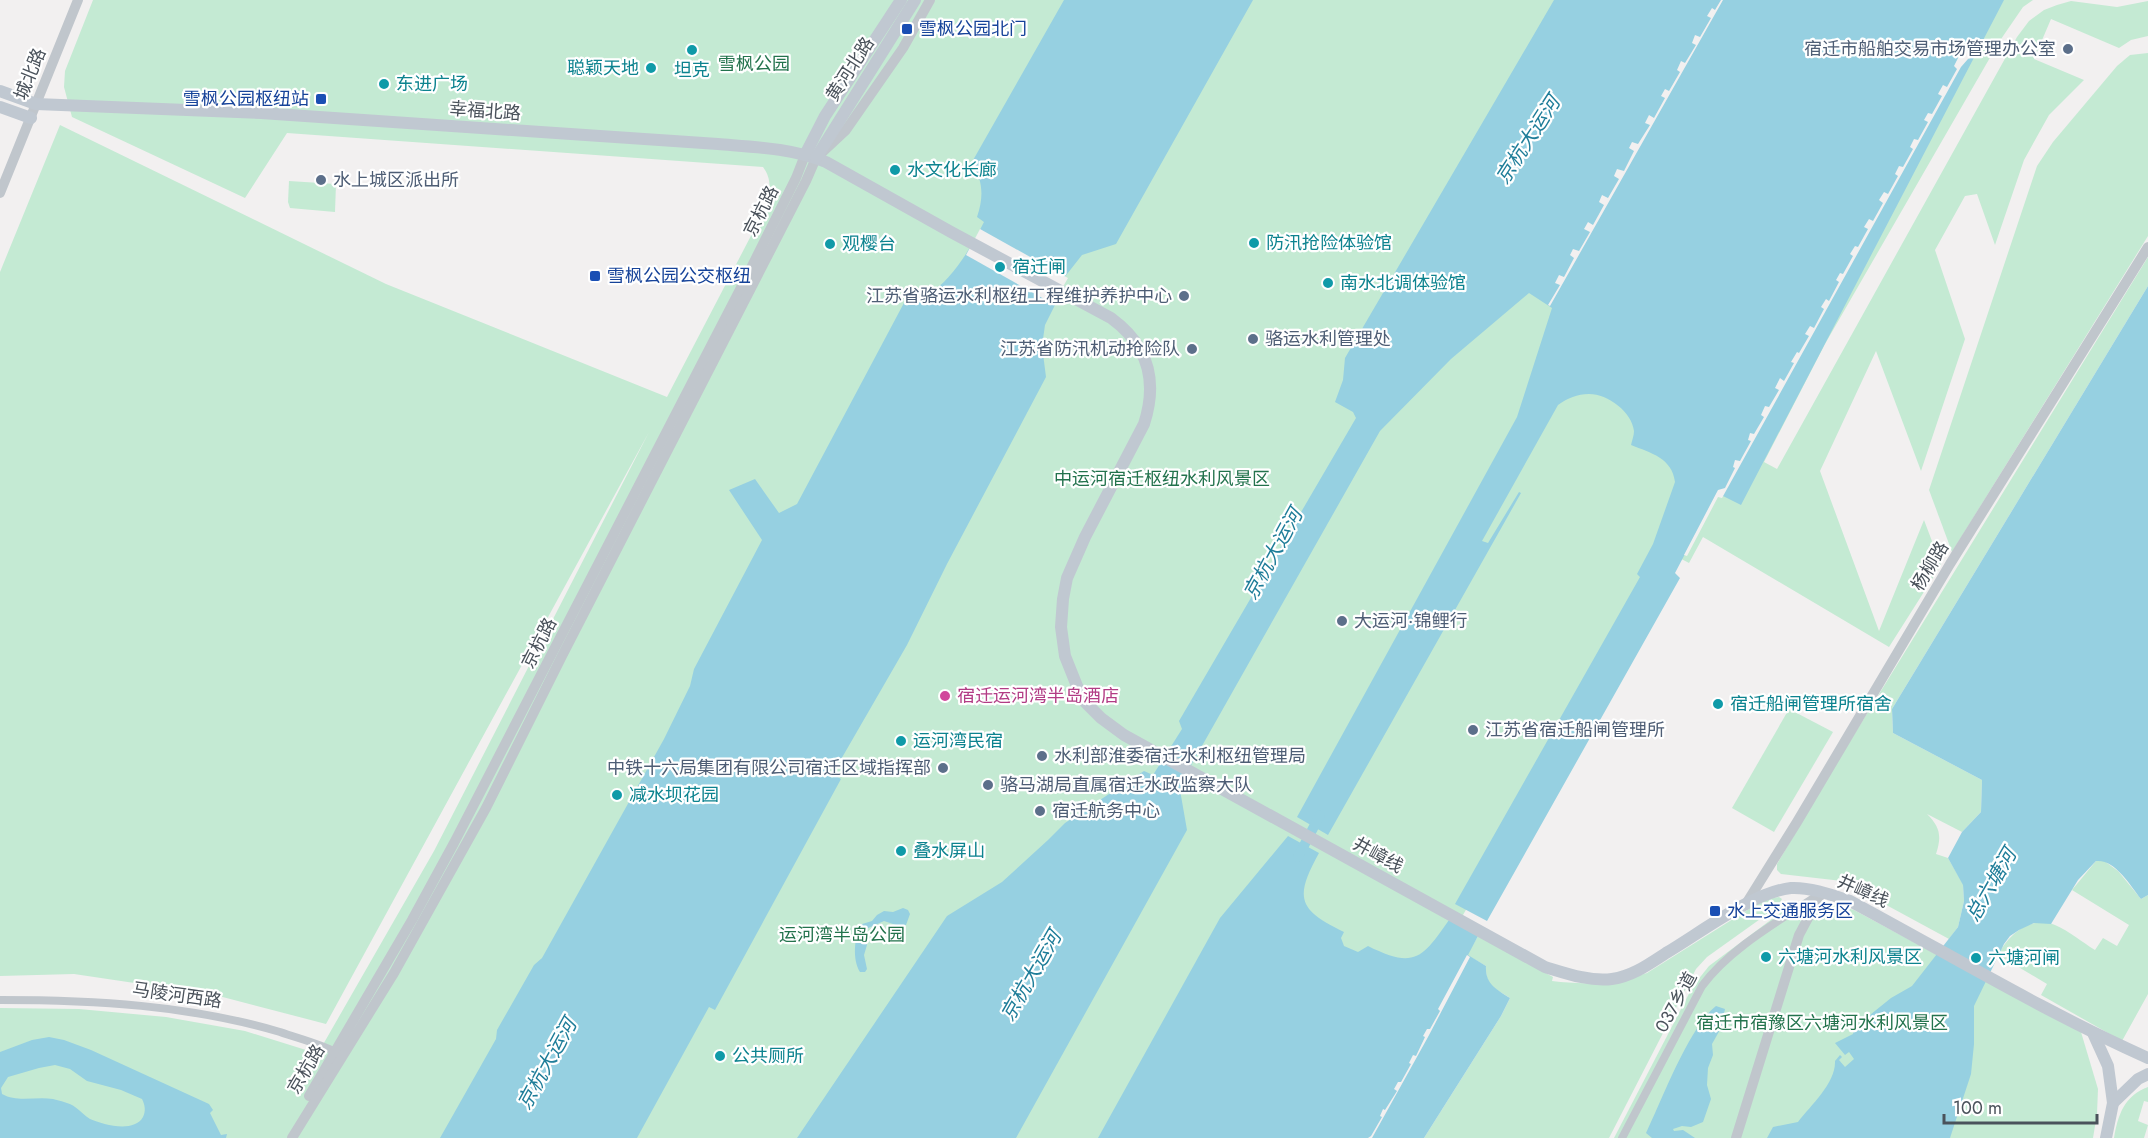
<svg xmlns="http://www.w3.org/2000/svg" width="2148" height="1138" font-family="Jost,'Noto Sans SC',sans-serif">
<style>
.green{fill:#c4ead3}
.water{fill:#96d0e1;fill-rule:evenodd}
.pier{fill:#f2f0f0}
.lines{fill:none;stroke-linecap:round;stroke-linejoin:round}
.canal{stroke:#96d0e1;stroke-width:10}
.minor{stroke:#c0c6cc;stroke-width:8}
.tertiary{stroke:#c0c6cc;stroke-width:10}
.secondary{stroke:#c0c8d1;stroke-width:12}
.transit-dot{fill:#1a4fb4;stroke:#fff;stroke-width:2}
.service-dot{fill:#5c6f8a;stroke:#fff;stroke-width:2}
.culture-dot{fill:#0f9aa8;stroke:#fff;stroke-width:2}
.hotel-dot{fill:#d1479c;stroke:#fff;stroke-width:2}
.labels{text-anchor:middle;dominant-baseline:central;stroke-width:4.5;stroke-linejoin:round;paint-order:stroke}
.transit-label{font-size:18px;fill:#164399;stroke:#fff;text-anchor:start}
.service-label{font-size:18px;fill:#4e5e75;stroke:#fff;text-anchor:start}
.park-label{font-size:18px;fill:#23734d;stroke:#fff}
.culture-label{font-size:18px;fill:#0d838f;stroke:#fff;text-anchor:start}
.street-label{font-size:18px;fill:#4a525b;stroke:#fff}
.hotel-label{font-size:18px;fill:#b23c85;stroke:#fff;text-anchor:start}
.water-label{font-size:20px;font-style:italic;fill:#1e7d99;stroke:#fff}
</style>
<rect width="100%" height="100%" fill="#f2f0f0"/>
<g class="green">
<path d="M93 0H2033L2023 7 1999 42 1825 344 1764 462 1777 469 2017 37 2029 21 2044 10 2057 5 2071 1 2117 7 2148 1V36L2131 40 2119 48 2051 19 2034 59 2084 80 2049 115 2024 160 1995 245 1977 194 1965 196 1935 250 1965 339 1921 471 1876 351 1820 471 1879 631 1924 520 1941 565 1889 647 1703 537 1689 563 1668 552 1337 1138H0V1008L79 1009 166 1017 245 1031 306 1050 313 1054V1062L434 851 649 432 326 1024 215 995 74 974 0 976V272L60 125 386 284 667 397 767 205C770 190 772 179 763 167L287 133 245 198 72 117 64 87 65 71Z"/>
<polygon points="2148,53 2148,236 1952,552 1929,490 2037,166 2053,142 2117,66 2130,55"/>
<polygon points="289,181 336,184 335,212 290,208 288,202"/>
<path d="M2148 257V286L1892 709 1893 733 1982 780 1981 812 1962 832 1927 814C1940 827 1942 836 1936 854L1948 858 1963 884 1964 901 1958 927 1949 939 1842 881 1781 874 1777 870V864L1836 764Z"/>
<polygon points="1789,709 1833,732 1774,832 1732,808"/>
<path d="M2103 860 2118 871 2141 899 2148 895V994L2122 1041 2041 995 2047 984 1998 955C2008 935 2030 915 2055 925 2069 931 2082 942 2095 950L2103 938 2117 946 2129 925 2072 890 2096 861Z"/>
<path d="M1779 897 1782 899 1777 907 1707 957 1696 969 1609 1138H1424L1501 1016 1510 998C1495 988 1485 987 1486 966L1467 955 1478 936 1553 977 1552 981C1585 985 1615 984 1647 973L1749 909 1766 899Z"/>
<polygon points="1796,901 1825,902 1854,910 2081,1032 2098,1089 2097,1114 2093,1138 1614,1138 1693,986 1709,966"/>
<path d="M2148 1087V1102L2144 1101 2138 1121 2148 1125 2144 1138H2114C2118 1115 2124 1096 2148 1087Z"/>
</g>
<g class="water">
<path d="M1064 0H1253L1116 244 1082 255 1060 283 1055 305 1045 325 1042 346 1046 377 947 564 907 645 836 768 830 765 825 773 832 778 835 775 841 779 715 1010 709 1007 637 1138H440L496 1039 497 1030 534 965 542 958 664 739 690 686 694 669 762 540 729 490 755 479 779 513 797 504 905 301C912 299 921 298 927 295 953 280 971 247 984 222L977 217C984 197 983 181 972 162Z"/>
<path d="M1554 0H2004L1741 505 1717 493 1675 573 1680 578 1487 921 1455 904 1640 577 1637 574 1653 544 1675 482C1672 458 1651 453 1631 445 1632 440 1634 436 1634 431 1632 412 1608 394 1589 394 1577 394 1568 398 1558 405L1482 541 1488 543 1519 492 1521 493 1328 835 1297 817 1517 417 1552 308 1529 293 1451 359 1380 431 1185 776 1180 790 1187 830 1016 1138H797L947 916 1002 882 1048 840 1065 823 1144 771 1153 775 1182 729 1179 721 1356 418 1353 412 1335 402 1343 380 1345 358Z"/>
<path d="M2148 286V895L2141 899C2130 885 2115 859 2096 861L2078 880 2051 924 2034 923 2019 930 2010 936 2004 944 1974 1006V1044L1971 1074 1950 1138H1767L1773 1127 1798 1122C1811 1105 1836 1083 1835 1061L1840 1055 1842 1057 1839 1060 1845 1067 1854 1059 1849 1052 1845 1055 1835 1043 1853 1034 1855 1027 1891 998 1912 986 1958 927 1964 901 1963 885 1948 858 1962 832 1981 812 1982 780 1893 733 1892 709Z"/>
<path d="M1288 836 1319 853C1294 898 1298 910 1344 932L1341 938 1344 946 1358 952 1368 946C1414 969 1422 959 1449 920L1478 936 1468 955 1486 966C1485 984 1496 989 1510 998L1501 1016 1424 1138H1098L1220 918Z"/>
<path d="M903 908 908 910 910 914 906 925H896L884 921 866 929 864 936 867 945 864 955 867 969 865 972H860C852 959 855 939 859 925L872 921 877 915 884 911 893 912Z"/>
<path d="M1716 1006 1725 1009 1721 1028 1712 1044 1713 1055 1708 1068 1707 1085 1711 1099 1703 1122 1691 1127 1682 1126 1673 1129 1674 1131 1683 1130 1695 1138H1652L1646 1133C1662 1100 1689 1027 1716 1006Z"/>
<path d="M49 1037 64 1040 91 1050 209 1104 213 1110 210 1113 221 1135 227 1134 226 1138H0V1052L32 1040ZM55 1065 70 1069 87 1081 121 1090 142 1099C145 1105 146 1111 143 1117 134 1133 104 1125 90 1119 85 1116 81 1111 75 1107 70 1103 60 1101 53 1099 36 1096 18 1103 2 1094L1 1088 8 1077 39 1068Z"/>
</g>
<g class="pier">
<polygon points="1721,0 1723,0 1550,306 1548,305 1560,285 1555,283 1559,275 1564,277 1574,258 1570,255 1573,249 1579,251 1590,232 1584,229 1588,222 1593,225 1604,205 1599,202 1602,195 1608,198 1619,179 1614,176 1617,169 1624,171 1634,151 1629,148 1632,142 1638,144 1650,125 1645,123 1649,115 1654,118 1665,98 1661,96 1665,89 1669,91 1680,72 1677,70 1681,61 1685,63 1696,45 1692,43 1695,35 1700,37 1711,18 1707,16 1712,8 1715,10"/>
<polygon points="1965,50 1974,51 1976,56 1968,59 1961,67 1722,498 1718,497 1687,556 1684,555 1718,490 1725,488 1735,468 1733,467 1735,460 1740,461 1751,441 1748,440 1750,433 1754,434 1764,417 1761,415 1765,406 1769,407 1779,390 1775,388 1780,378 1784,381 1794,363 1791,362 1797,352 1799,353 1809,336 1805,334 1810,326 1814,328 1824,309 1821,307 1826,299 1829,301 1839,282 1836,280 1840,273 1843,274 1853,256 1850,254 1855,246 1858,247 1868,229 1864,227 1869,219 1873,221 1883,203 1879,200 1884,192 1888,194 1898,176 1895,174 1899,166 1903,167 1913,149 1910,147 1914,139 1918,140 1928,122 1924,120 1928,113 1932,114 1942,96 1938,94 1943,85 1947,87 1957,69 1954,66 1959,56"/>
<polygon points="980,229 1068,278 1053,304 966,255"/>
<polygon points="1467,955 1470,957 1428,1037 1372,1138 1368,1138 1371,1136 1382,1117 1380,1116 1383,1109 1385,1110 1397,1091 1394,1089 1398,1082 1401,1082 1411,1064 1409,1063 1413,1055 1416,1056 1425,1037 1423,1036 1427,1029 1430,1029 1440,1011 1438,1009"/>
</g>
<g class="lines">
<polyline class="canal" points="1298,857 1320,815"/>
<g class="minor">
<path d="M0 1000C94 1000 189 1005 280 1032 300 1039 321 1044 340 1054"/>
<path d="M1622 1138 1702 986C1731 947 1781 920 1821 893"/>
</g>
<g class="tertiary">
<polyline points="0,193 78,0"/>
<polyline points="1746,904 1797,822 1950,564 2148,247"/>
<polyline points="309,1096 412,920 454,843 747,276 796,178 805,155"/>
<polyline points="292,1138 394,973 486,808 563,654 806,181 816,158 846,130 903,48 930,0"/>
<polyline points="1736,1138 1799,935 1822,892"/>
</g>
<g class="secondary">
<path d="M0 91 36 104 261 113 718 144C754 147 791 148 826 162L951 232 1111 318C1148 345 1158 381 1144 424L1085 537 1067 578 1063 599 1061 627 1065 656 1079 691 1085 702 1101 718 1124 735 1545 967C1565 973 1590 982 1612 979 1633 976 1649 964 1666 953 1700 933 1753 892 1791 888 1810 887 1832 895 1850 901 1949 954 2045 1012 2148 1058"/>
<polyline points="0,107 31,118"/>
<polyline points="805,155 825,116 901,0"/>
<polyline points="816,158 915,0"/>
<polyline points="2093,1033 2108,1066 2113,1103 2106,1138"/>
<polyline points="2113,1103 2138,1079 2148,1074"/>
</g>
</g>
<g class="transit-dot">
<rect x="901" y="23" width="12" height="12" rx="3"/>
<rect x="315" y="93" width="12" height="12" rx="3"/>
<rect x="589" y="270" width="12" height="12" rx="3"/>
<rect x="1709" y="905" width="12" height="12" rx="3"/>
</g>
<g class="service-dot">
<circle cx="2068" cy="49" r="6"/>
<circle cx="321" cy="180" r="6"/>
<circle cx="1184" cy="296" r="6"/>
<circle cx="1253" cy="339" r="6"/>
<circle cx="1192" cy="349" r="6"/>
<circle cx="1342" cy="621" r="6"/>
<circle cx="1473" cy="730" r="6"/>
<circle cx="1042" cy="756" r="6"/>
<circle cx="943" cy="768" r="6"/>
<circle cx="988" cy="785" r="6"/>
<circle cx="1040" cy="811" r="6"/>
</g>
<g class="culture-dot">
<circle cx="692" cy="50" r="6"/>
<circle cx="651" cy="68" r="6"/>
<circle cx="384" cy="84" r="6"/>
<circle cx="895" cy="170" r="6"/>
<circle cx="1254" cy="243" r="6"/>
<circle cx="830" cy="244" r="6"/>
<circle cx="1000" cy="267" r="6"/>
<circle cx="1328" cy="283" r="6"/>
<circle cx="1718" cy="704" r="6"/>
<circle cx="901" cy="741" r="6"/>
<circle cx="617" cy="795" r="6"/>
<circle cx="901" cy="851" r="6"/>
<circle cx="1766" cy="957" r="6"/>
<circle cx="1976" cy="958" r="6"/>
<circle cx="720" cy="1056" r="6"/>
</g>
<circle class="hotel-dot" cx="945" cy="696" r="6"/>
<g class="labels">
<g class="transit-label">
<text x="919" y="29">雪枫公园北门</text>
<text x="309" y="99" text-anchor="end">雪枫公园枢纽站</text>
<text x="607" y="276">雪枫公园公交枢纽</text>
<text x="1727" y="911">水上交通服务区</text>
</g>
<g class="service-label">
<text x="2056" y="49" text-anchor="end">宿迁市船舶交易市场管理办公室</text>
<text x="333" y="180">水上城区派出所</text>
<text x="1172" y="296" text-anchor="end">江苏省骆运水利枢纽工程维护养护中心</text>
<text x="1265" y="339">骆运水利管理处</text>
<text x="1180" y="349" text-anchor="end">江苏省防汛机动抢险队</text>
<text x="1354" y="621">大运河·锦鲤行</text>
<text x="1485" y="730">江苏省宿迁船闸管理所</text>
<text x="1054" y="756">水利部淮委宿迁水利枢纽管理局</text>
<text x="931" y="768" text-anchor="end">中铁十六局集团有限公司宿迁区域指挥部</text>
<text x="1000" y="785">骆马湖局直属宿迁水政监察大队</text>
<text x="1052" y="811">宿迁航务中心</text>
</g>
<g class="park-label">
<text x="754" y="64">雪枫公园</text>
<text x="1162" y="479">中运河宿迁枢纽水利风景区</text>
<text x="842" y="935">运河湾半岛公园</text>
<text x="1822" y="1023">宿迁市宿豫区六塘河水利风景区</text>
</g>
<g class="culture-label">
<text x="639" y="68" text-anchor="end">聪颖天地</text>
<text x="692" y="70" text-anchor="middle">坦克</text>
<text x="396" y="84">东进广场</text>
<text x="907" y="170">水文化长廊</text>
<text x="1266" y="243">防汛抢险体验馆</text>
<text x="842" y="244">观樱台</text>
<text x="1012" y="267">宿迁闸</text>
<text x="1340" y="283">南水北调体验馆</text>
<text x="1730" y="704">宿迁船闸管理所宿舍</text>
<text x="913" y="741">运河湾民宿</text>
<text x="629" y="795">减水坝花园</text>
<text x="913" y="851">叠水屏山</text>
<text x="1778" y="957">六塘河水利风景区</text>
<text x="1988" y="958">六塘河闸</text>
<text x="732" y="1056">公共厕所</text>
</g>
<g class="street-label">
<text transform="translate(850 69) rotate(-57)">黄河北路</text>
<text transform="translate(30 74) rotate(-68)">城北路</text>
<text transform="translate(485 111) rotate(4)">幸福北路</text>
<text transform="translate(761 211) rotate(-63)">京杭路</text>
<text transform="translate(1930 566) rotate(-59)">杨柳路</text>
<text transform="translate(539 643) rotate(-63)">京杭路</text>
<text transform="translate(1378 855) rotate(29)">井嶂线</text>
<text transform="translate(1863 891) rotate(24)">井嶂线</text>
<text transform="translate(177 995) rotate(8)">马陵河西路</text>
<text transform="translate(1676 1002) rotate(-61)">037乡道</text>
<text transform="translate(306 1069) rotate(-59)">京杭路</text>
</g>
<g class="hotel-label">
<text x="957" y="696">宿迁运河湾半岛酒店</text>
</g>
<g class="water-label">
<text transform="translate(1528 140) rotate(-57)">京杭大运河</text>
<text transform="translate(1273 554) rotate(-61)">京杭大运河</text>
<text transform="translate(1991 885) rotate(-60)">总六塘河</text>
<text transform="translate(1031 976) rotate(-60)">京杭大运河</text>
<text transform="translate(547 1064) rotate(-61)">京杭大运河</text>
</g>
</g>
<path d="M1944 1114v9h153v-9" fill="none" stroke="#4a525b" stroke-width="3"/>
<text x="1953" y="1114" font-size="18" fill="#4a525b" stroke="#ffffff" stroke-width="4.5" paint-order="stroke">100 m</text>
</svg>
